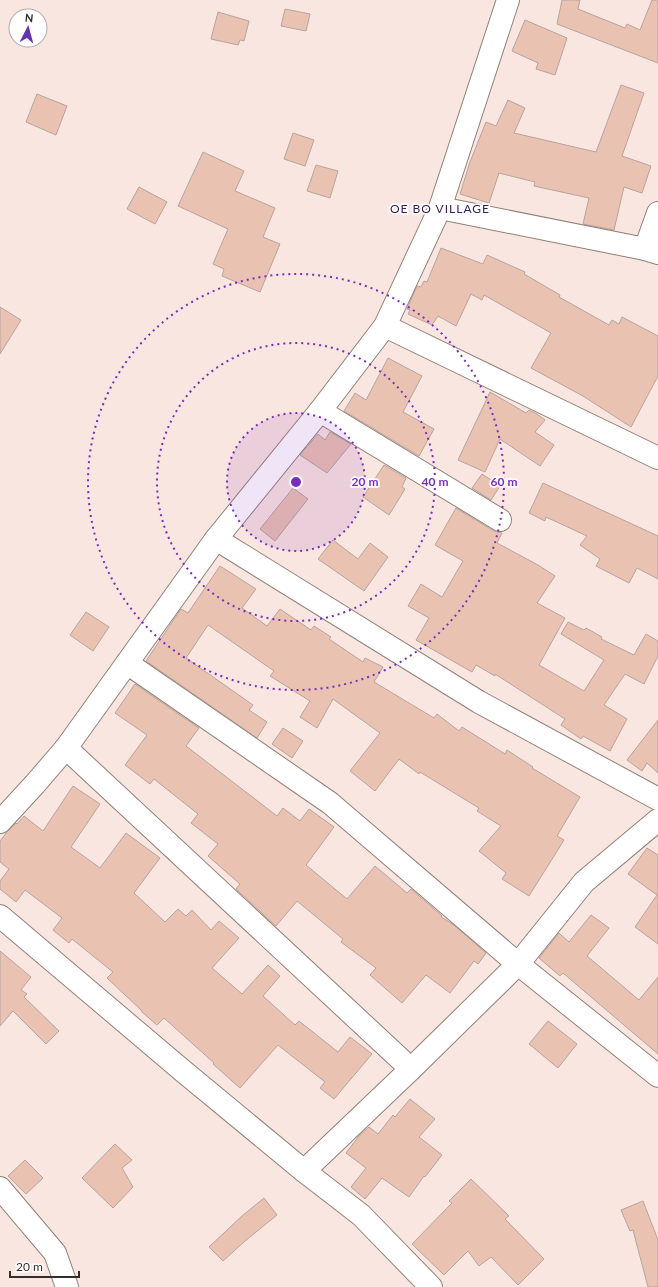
<svg xmlns="http://www.w3.org/2000/svg" width="658" height="1287" font-family="Lato,sans-serif">
<style>
.building{fill:#eac2b2;stroke:#b7a49d}
.lines{fill:none;stroke-linecap:round;stroke-linejoin:round}
.minor-casing{stroke:#918079;stroke-width:24}
.minor{stroke:#fff;stroke-width:22}
.ring{fill:none;stroke:#7b2cbf;stroke-width:2;stroke-dasharray:2 4}
.labels{text-anchor:middle;dominant-baseline:central;stroke-width:3.5;stroke-linejoin:round;paint-order:stroke}
.quarter-label{font-size:12px;letter-spacing:1px;fill:#35215c;stroke:#fff}
.centre{fill:#7b2cbf;stroke:#fff;stroke-width:2}
.ring-label{font-size:12px;text-anchor:middle;font-weight:bold;fill:#7b2cbf;stroke:#fff;stroke-width:3.5;stroke-linejoin:round;paint-order:stroke}
</style>
<rect width="100%" height="100%" fill="#fae6e0"/>
<g class="building">
<polygon points="562,0 580,0 578,9 625,28 627,24 640,30 652,0 658,0 658,63 557,24"/>
<polygon points="285,9 310,14 306,31 281,26"/>
<polygon points="218,12 249,21 244,41 240,40 238,45 211,39"/>
<polygon points="525,20 567,38 555,75 536,69 538,63 512,51"/>
<polygon points="621,85 644,93 622,156 651,166 642,193 624,187 614,230 583,224 589,198 534,186 535,182 499,173 489,203 460,194 470,162 486,122 496,126 508,100 525,108 514,133 596,152"/>
<polygon points="37,94 67,106 56,135 26,122"/>
<polygon points="293,133 314,140 305,166 284,159"/>
<polygon points="203,152 244,171 235,191 275,208 263,237 280,244 260,292 222,276 224,269 213,264 228,229 178,206"/>
<polygon points="316,165 338,171 330,198 307,191"/>
<polygon points="139,187 167,202 155,224 127,209"/>
<polygon points="441,248 483,264 487,255 525,272 524,274 560,295 559,297 609,325 612,320 619,324 622,317 658,336 658,376 631,427 583,396 531,368 551,333 484,295 482,300 471,294 456,326 438,316 432,325 408,314 410,310 407,309 417,286 421,287 424,281 427,282"/>
<polygon points="0,307 21,320 0,354"/>
<polygon points="388,358 422,376 403,412 434,429 419,456 344,411 355,393 366,400"/>
<polygon points="490,392 526,413 529,410 537,414 545,420 535,432 554,445 540,466 500,439 485,472 458,460"/>
<polygon points="330,432 351,444 327,473 300,455 318,434 325,440"/>
<polygon points="384,465 406,478 402,487 405,489 389,515 363,497"/>
<polygon points="482,474 500,486 491,500 472,488"/>
<polygon points="543,483 658,536 658,579 637,568 629,583 596,566 600,559 580,545 587,536 546,517 545,521 529,513"/>
<polygon points="293,488 308,499 275,541 260,529"/>
<polygon points="456,508 494,531 502,533 497,543 538,565 555,576 537,603 565,618 539,665 584,691 604,660 561,634 568,622 584,630 586,628 602,637 601,639 634,655 646,634 658,641 658,656 644,684 625,674 604,705 627,719 610,751 583,736 581,739 561,725 565,719 495,674 495,676 476,665 472,672 416,640 429,618 408,606 421,584 442,597 463,561 435,545"/>
<polygon points="333,540 358,559 370,543 388,557 364,591 318,559"/>
<polygon points="220,566 256,589 242,608 267,626 280,609 311,630 314,626 331,637 329,639 363,662 365,658 383,667 374,682 434,718 437,714 459,731 462,727 505,754 507,750 533,767 532,768 580,797 557,836 564,840 529,896 502,879 506,873 479,851 501,826 477,811 479,808 420,772 419,774 399,759 375,791 350,771 380,733 333,699 317,728 300,717 310,701 270,676 274,671 208,625 186,658 253,705 249,710 267,722 257,738 146,661 181,609 188,613"/>
<polygon points="86,612 109,627 93,651 70,635"/>
<polygon points="135,684 199,728 186,746 277,816 283,808 300,821 309,809 334,827 306,865 347,899 375,866 407,893 411,889 442,916 441,917 454,925 486,953 478,964 474,961 450,993 426,975 402,1003 370,975 376,968 341,942 343,939 297,901 276,926 236,889 240,884 208,856 218,844 191,823 198,814 154,779 150,784 125,765 147,735 115,713"/>
<polygon points="658,720 658,773 647,763 642,771 627,760"/>
<polygon points="283,728 303,741 292,758 272,744"/>
<polygon points="73,786 100,804 71,847 100,868 126,833 160,858 134,893 165,922 178,909 186,916 192,910 211,930 219,921 239,938 212,968 242,994 268,965 280,976 263,996 295,1025 299,1021 338,1052 350,1037 372,1054 334,1099 320,1088 325,1082 278,1045 240,1088 213,1064 214,1063 164,1018 157,1025 142,1012 142,1011 107,978 113,972 72,939 69,943 53,930 62,918 25,890 16,902 0,889 0,881 9,869 0,862 0,841 7,832 16,823 17,824 24,816 43,831"/>
<polygon points="647,848 658,855 658,944 635,927 657,895 628,874"/>
<polygon points="591,915 609,928 587,956 639,1000 658,977 658,1054 563,973 560,976 539,958 559,933 569,942"/>
<polygon points="0,951 31,977 21,990 27,994 24,997 59,1031 46,1044 13,1011 0,1026"/>
<polygon points="548,1021 577,1044 558,1068 529,1044"/>
<polygon points="410,1099 435,1119 419,1137 442,1155 425,1177 424,1176 409,1197 382,1178 365,1199 351,1187 366,1168 346,1153 359,1136 369,1127 378,1134 393,1115 395,1117"/>
<polygon points="115,1144 132,1160 122,1168 133,1187 113,1208 82,1178"/>
<polygon points="25,1160 43,1178 26,1194 8,1176"/>
<polygon points="471,1179 509,1216 505,1219 544,1259 518,1285 491,1257 479,1266 468,1251 444,1275 412,1244 452,1203 449,1201"/>
<polygon points="264,1198 277,1215 245,1241 223,1261 209,1247 242,1216"/>
<polygon points="643,1201 658,1240 658,1287 648,1287 633,1230 630,1231 621,1210"/>
</g>
<g class="lines">
<defs>
<g id="minor">
<polyline points="440,208 645,249 658,253"/>
<polyline points="645,249 658,213"/>
<polyline points="385,326 658,458"/>
<polyline points="320,411 500,520"/>
<polyline points="216,539 479,702 658,799"/>
<polyline points="127,663 330,803 518,964 658,1076"/>
<polyline points="66,748 411,1069"/>
<polyline points="0,822 35,784 66,748 216,539 320,411 385,326 440,208 508,0"/>
<polyline points="0,916 183,1071 304,1171 361,1215 431,1287"/>
<polyline points="304,1171 411,1069 518,964 584,882 658,820"/>
<polyline points="0,1188 55,1253 67,1287"/>
</g>
</defs>
<use href="#minor" class="minor-casing"/>
<use href="#minor" class="minor"/>
</g>
<circle cx="296" cy="482" r="69" fill="#7b2cbf" fill-opacity=".12"/>
<g class="ring">
<circle cx="296" cy="482" r="69"/>
<circle cx="296" cy="482" r="139"/>
<circle cx="296" cy="482" r="208"/>
</g>
<g class="labels">
<g class="quarter-label">
<text x="440" y="208">OE BO VILLAGE</text>
</g>
</g>
<circle cx="296" cy="482" r="6" class="centre"/>
<g class="ring-label">
<text x="365" y="486">20 m</text>
<text x="435" y="486">40 m</text>
<text x="504" y="486">60 m</text>
</g>
<g transform="translate(28 28) rotate(6)"><circle r="19" fill="#ffffff" stroke="#aeabaa"/>
<path d="M0-3L7 15L0 10L-7 15Z" fill="#6235ad"/>
<text y="-6" font-size="11" font-weight="bold" text-anchor="middle" fill="#352d2b">N</text>
</g>
<path d="M10 1271v6h69v-6" fill="none" stroke="#352d2b" stroke-width="2"/>
<text x="16" y="1271" font-size="12" fill="#352d2b" stroke="#ffffff" stroke-width="3" paint-order="stroke">20 m</text>
</svg>
